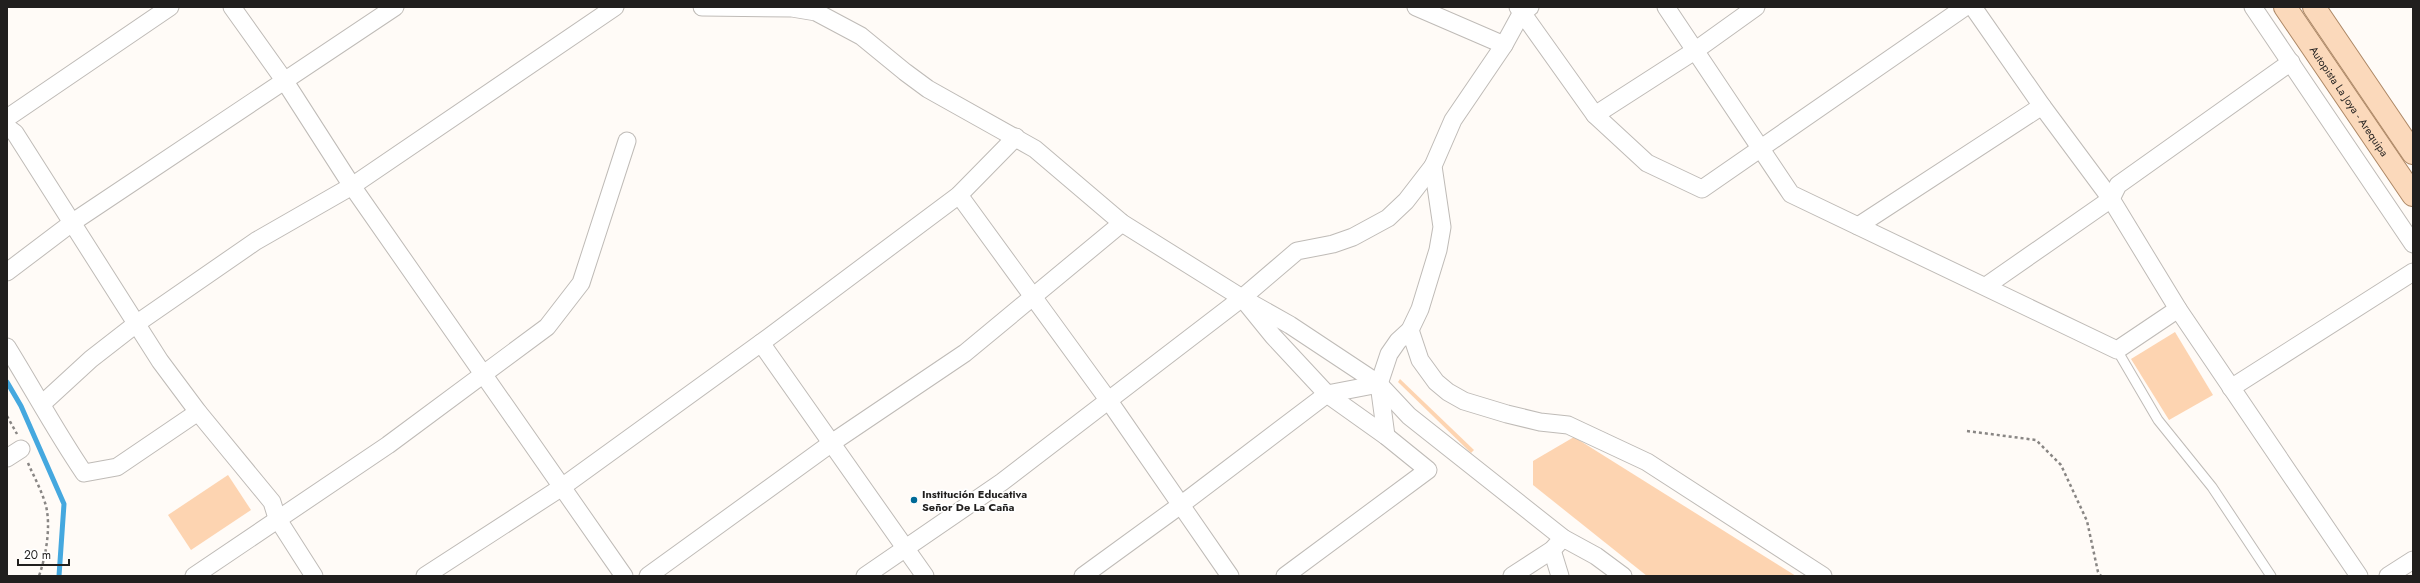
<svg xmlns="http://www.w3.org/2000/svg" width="2420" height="583" font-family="Jost,sans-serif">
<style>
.green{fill:#fdd4b1}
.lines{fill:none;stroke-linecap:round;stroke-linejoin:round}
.stream{stroke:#45a8df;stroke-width:5}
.service-casing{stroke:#bfbbb7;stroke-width:11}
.minor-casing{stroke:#bfbbb7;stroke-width:19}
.primary-casing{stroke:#ad8866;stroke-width:24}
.path{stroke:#898684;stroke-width:2.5;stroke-dasharray:3 3;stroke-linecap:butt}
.service{stroke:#fff;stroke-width:9}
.minor{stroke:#fff;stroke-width:17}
.primary{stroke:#fbd9bb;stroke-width:22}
.poi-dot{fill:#006a97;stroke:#fff;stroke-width:1.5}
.labels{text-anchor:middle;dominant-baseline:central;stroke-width:3.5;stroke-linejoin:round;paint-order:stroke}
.street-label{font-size:11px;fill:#211f1e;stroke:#fff}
.poi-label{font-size:11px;font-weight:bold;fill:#211f1e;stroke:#fff;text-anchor:start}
</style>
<rect width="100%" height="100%" fill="#fffbf7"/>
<g class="green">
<polygon points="2175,332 2213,395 2169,420 2131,359"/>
<polygon points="1400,379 1474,450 1471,453 1398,382"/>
<polygon points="1574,437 1796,576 1647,576 1533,485 1533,461"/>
<polygon points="228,475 251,510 191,550 168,515"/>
</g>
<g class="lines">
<polyline class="stream" points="7,382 21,406 64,504 59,576"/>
<defs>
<polyline id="service" points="2117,350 2158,420 2212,487 2271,576"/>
<g id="minor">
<polyline points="232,7 284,80 352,186 624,576"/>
<polyline points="702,7 792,8 816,12 861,36 905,72 928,89 1035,149 1122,223 1242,298 1290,325 1379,384 1409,416 1563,538 1596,556 1623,576"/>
<polyline points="1416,7 1504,45"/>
<polyline points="1518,7 1595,115 1647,163 1702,189 1965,7"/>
<polyline points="1666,7 1791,194 2117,350 2178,309"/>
<polyline points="1973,7 2042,106 2111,199 2178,309 2359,576"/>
<polyline points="2253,7 2413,244"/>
<polyline points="1595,115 1696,50 1756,7"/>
<polyline points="7,118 170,7"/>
<polyline points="7,127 15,133 160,361 198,412 272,502 277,518 314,576"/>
<polyline points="959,195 1109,401 1230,576"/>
<polyline points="1858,226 2042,106"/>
<polyline points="7,272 73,222 395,7"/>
<polyline points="1986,286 2111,199 2118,185 2291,62"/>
<polyline points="1247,304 1273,336 1327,394 1386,436 1428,470 1285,576"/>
<polyline points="1410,330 1420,360 1436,382 1448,392 1464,401 1507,414 1540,422 1568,425 1647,462 1823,576"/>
<polyline points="761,343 925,576"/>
<path d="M7 347C33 389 56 432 84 473L117 467 198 412"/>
<polyline points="2231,388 2413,272"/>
<polyline points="42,404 91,359 136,324 256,241 352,186 615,7"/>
<polyline points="1386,436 1379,384 1389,354 1398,341 1410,330 1420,309 1438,250 1442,227 1433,166 1453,120 1504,45 1522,12 1530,7"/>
<polyline points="7,458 21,449"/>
<polyline points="1552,550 1560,576"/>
<polyline points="194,576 388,445 547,327 581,283 627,141"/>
<polyline points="425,576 562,487 761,343 959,195 1016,137"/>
<polyline points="648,576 833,442 965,353 1122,223"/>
<polyline points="865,576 1002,482 1242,298 1297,251 1333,244 1353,237 1388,218 1406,201 1433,166"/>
<polyline points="1083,576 1182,504 1327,394 1379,384"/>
<polyline points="1512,576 1552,550 1563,538"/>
<polyline points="2388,576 2413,560"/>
</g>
<g id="primary">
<path id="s1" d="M2285 7 2413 195"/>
<polyline points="2314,7 2413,153"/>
</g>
</defs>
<use href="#service" class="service-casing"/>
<use href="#minor" class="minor-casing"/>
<use href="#primary" class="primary-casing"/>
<g class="path">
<polyline points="7,416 17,434"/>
<polyline points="1967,431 2036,440 2061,465 2087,521 2098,572 2101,576"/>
<path d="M28 463C34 477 42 491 46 506 51 527 46 556 39 576"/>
</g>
<use href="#service" class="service"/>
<use href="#minor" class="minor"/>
<use href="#primary" class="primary"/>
</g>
<circle class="poi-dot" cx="914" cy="500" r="4"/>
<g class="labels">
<g class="street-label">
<text stroke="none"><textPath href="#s1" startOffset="114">Autopista La Joya - Arequipa</textPath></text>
</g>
<g class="poi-label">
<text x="922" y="494">Institución Educativa<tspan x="922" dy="13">Señor De La Caña</tspan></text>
</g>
</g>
<rect width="2420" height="583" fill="none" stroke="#211f1e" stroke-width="16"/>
<path d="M18 559v6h51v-6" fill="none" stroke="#211f1e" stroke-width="2"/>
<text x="24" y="559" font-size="12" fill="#211f1e" stroke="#ffffff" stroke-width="3" paint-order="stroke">20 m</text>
</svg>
